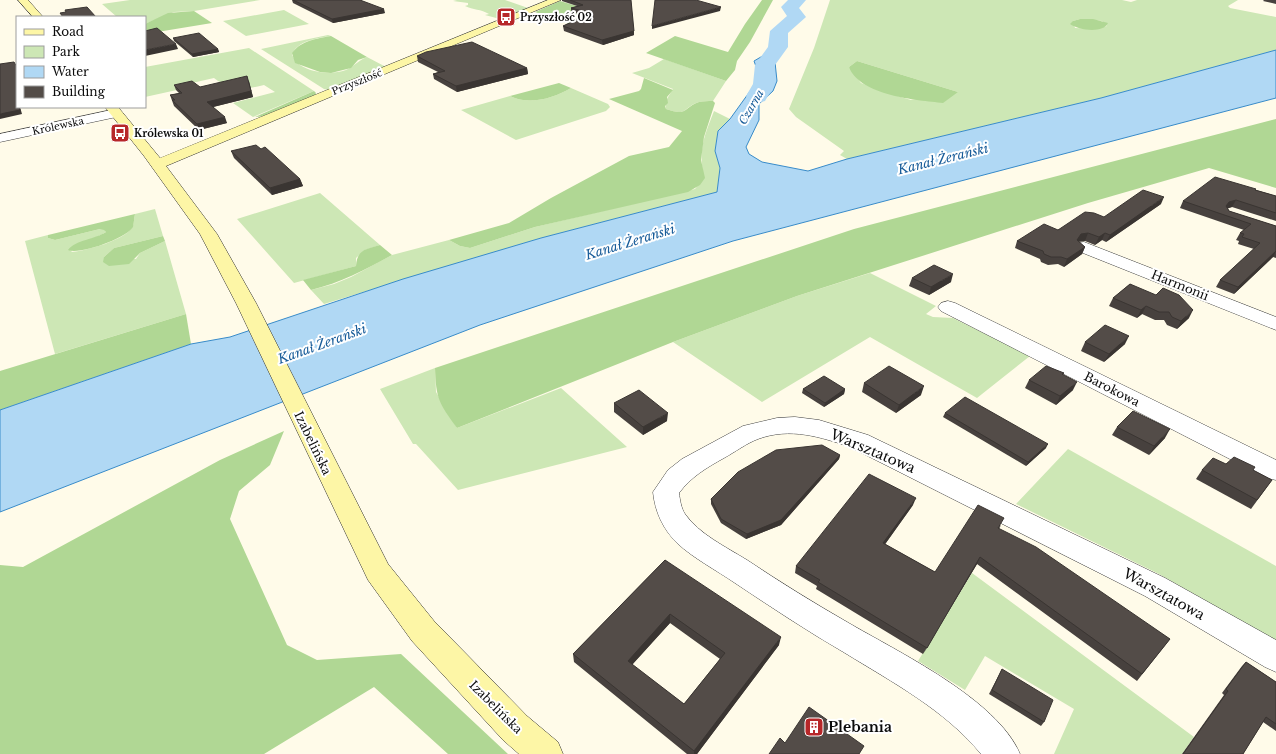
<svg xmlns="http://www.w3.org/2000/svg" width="1276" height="754" font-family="'Libre Baskerville',serif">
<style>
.green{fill:#cde7b5;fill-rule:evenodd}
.forest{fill:#b0d794}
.water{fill:#b0d8f4;stroke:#388bc9}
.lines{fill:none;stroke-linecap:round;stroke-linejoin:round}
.river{fill:#b0d8f4;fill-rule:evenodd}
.street-casing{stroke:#3e3e3e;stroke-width:1}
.secondary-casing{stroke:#2d2d2d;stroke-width:1}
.street{fill:#fff;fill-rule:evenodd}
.secondary{fill:#fdf6a6;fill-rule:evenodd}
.wall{fill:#47413e;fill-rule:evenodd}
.shaded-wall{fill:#3a3532}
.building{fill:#534c48;stroke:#3a3532;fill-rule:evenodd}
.labels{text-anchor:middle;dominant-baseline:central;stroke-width:4;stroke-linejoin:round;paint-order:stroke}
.far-poi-label{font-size:10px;font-weight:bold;fill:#0b0b0b;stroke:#fff;text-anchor:start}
.far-street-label{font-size:10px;fill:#0b0b0b;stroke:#fff}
.far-water-label{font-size:11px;font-style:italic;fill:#185c99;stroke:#fff}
.street-label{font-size:12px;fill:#0b0b0b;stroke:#fff}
.water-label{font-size:13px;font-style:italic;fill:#185c99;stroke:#fff}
.near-street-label{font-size:14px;fill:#0b0b0b;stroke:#fff}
.near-poi-label{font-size:14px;font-weight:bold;fill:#0b0b0b;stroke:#fff;text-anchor:start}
</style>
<rect width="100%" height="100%" fill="#fffbe9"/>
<g class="green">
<polygon points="130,0 260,0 194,11 174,12 145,24 145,17 117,17 102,4"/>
<path d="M457 0H505L528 8 500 19 485 15 489 14C481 9 473 10 465 6L468 5V3L453 1Z"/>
<path d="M830 0H1122L1131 2 1137 0H1238L1228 6 1230 8 1276 17V50L1101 98 847 159 840 155 844 151 796 117 789 109 814 48ZM1080 19 1102 21 1107 26 1096 29 1075 28 1073 21ZM857 61 958 92 911 100 884 92 861 83 849 67Z"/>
<polygon points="284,10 309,24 246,36 223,21"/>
<path d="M328 35 331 36C318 38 296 41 292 55 294 58 297 63 300 65 312 73 332 75 346 70 354 66 359 60 367 57L386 67 329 90 324 89 261 49Z"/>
<path d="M249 48 314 91 253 117 233 103 275 92 264 85C244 90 231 91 214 78L192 83 195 86 145 97V67Z"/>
<path d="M664 59 726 81 713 101C708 101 703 101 699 102 683 107 688 117 666 109 664 101 669 96 673 89L632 73 649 68Z"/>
<path d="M571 88 608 104 610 107 606 111 516 140 461 110 510 96C529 106 554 98 571 88Z"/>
<path d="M714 111 730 119 718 131 715 151 720 168 717 192 541 238 324 304 311 290 334 284 351 277 392 255 449 240 460 246 470 248 535 227 695 189 704 178C698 149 704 137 714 111Z"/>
<polygon points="320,193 380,245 365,250 356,258 356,266 294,283 237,219"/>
<path d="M155 209 163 236 114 248 104 257 136 259 140 253 165 241 186 314 55 354 25 241 48 235V238L55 240 100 229H104L106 232C92 241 84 239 71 252 85 251 127 240 133 226 134 223 134 218 135 214Z"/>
<polygon points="870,273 936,306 926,314 933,317 953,318 1030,356 977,398 870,337 762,402 673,342 797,296"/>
<polygon points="435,368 436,392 457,428 561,388 627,447 458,490 416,444 413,444 380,389"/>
<polygon points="1068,449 1276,566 1276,641 1159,574 1016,504"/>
<polygon points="972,573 1194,737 1182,754 1054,754 1074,709 985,656 965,690 918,661"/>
</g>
<g class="forest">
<polygon points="762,0 773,0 750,42 737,61 735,70 726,81 646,53 675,36 728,52 745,24"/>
<polygon points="560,1 597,12 569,24 535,12"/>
<polygon points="194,11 212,23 145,34 145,24 168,13"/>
<path d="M1080 19H1093L1108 23C1103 34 1078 30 1070 24L1073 21Z"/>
<path d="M331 36 367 57 358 60 351 68 331 73 320 72 295 63 292 53C302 40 316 39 331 36Z"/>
<path d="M857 61 958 92 943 103C917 100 860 96 849 67Z"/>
<path d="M644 78 673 90 667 97 668 103 665 106 666 109C688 117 684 107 699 102 703 101 708 101 713 101L715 103 704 137 701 160 705 178 700 185 688 192 535 227 470 248 460 246 449 240 509 223 551 198 629 156 669 147 682 131 609 99 639 91 641 89Z"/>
<path d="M559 83 571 88C554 98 529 106 510 96Z"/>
<polygon points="314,91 316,93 314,97 267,116 255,117"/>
<path d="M1276 119V188L1209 168 1088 203 797 296 673 342 457 428C439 403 436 399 435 368L854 229Z"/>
<path d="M135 214C134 218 134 223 133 227 127 238 80 255 68 250 75 240 96 239 106 232L104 230 100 229 55 240 48 238V235Z"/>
<polygon points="163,236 165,241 140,253 129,264 109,266 103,262 104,257 114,248"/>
<path d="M380 245 392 255C365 270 340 283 311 290L303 280 356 266C357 249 367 249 380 245Z"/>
<polygon points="186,314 191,344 0,410 0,371"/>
<polygon points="284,431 270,465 239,491 230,519 287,645 317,660 401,654 508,754 448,754 374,687 264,754 0,754 0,565 23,567 220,460"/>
</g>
<polygon class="water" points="778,47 775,62 777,81 773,91 759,104 759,120 746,147 749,154 762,162 808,171 847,159 1101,98 1276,50 1276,98 733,241 480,325 0,512 0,410 191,344 230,337 403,279 541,238 717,192 720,168 715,151 718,131 730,119 753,87 758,72 754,61"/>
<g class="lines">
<polygon class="river" points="788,0 806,0 799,8 806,17 788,33 788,47 775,65 775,84 765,101 757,103 749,101 746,96 753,84 755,65 768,47 770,31 787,16 781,7"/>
<defs>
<g id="street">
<polygon points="116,109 123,113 121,116 0,142 0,134"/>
<polygon points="1084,242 1276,317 1276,330 1078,251 1075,247 1078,243"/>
<polygon points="948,301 955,303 1276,460 1276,480 1267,478 941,311 938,307 941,303"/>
<path d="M795 417 819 420 868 435 1165 578 1276 640V672L1265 667 1145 596 850 447C821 437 790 427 758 439 747 443 735 452 724 458 706 468 691 477 679 493 680 500 681 508 685 514 699 534 726 547 747 560 780 582 814 603 847 622 898 652 997 699 1020 754H981C945 710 892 682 845 653 807 631 771 607 735 583 716 570 693 558 677 543 663 529 655 512 653 492L668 470 682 459 743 426 777 418Z"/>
</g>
<g id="secondary">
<polygon points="18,0 28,0 43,17 33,17"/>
<polygon points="548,0 561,0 166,166 217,234 256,303 388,564 434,621 527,716 558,742 563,754 519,754 503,740 412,641 368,580 236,303 200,234 144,156 105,107 118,107 160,158"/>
</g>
</defs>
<use href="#street" class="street-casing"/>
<use href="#secondary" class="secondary-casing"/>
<use href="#street" class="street"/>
<use href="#secondary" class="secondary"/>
</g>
<g class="wall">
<polygon points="292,0 360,0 385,13 333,23 293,3"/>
<polygon points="562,0 631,0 634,35 603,45 564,31 563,26 586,16 571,12 571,8 577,6 562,1"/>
<polygon points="1264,0 1276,0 1276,4 1263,1"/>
<polygon points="173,38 218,49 219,52 193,57 174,41"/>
<polygon points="417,56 527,68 528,74 457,92 434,79 433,74 438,72 418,62"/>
<polygon points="249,81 253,97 213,107 227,123 199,130 174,106 170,95 179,93 176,90 174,85 200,87"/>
<polygon points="261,149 300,179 303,186 272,195 234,158 231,151"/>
<polygon points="1256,190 1276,196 1276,221 1232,207 1228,208 1229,211 1276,226 1276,258 1273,257 1234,294 1216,287 1220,280 1254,249 1238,244 1239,241 1236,240 1240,233 1244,230 1180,208 1183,201"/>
<polygon points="1161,204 1106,242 1102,240 1095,245 1085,241 1078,241 1085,247 1082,254 1064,267 1058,264 1048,265 1041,262 1040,259 1015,248 1017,241 1104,217"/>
<polygon points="912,278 951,282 929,295 909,286"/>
<polygon points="1130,284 1189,318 1177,329 1167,325 1164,320 1155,320 1142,314 1137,318 1109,306 1113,298"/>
<polygon points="1085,342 1125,344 1104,362 1081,351"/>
<polygon points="1064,373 1063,375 1073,390 1056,405 1025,388 1029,380"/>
<polygon points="864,383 921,395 896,413 862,392"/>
<polygon points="803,389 845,389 844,394 824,407 802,393"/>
<polygon points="614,403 667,421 643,435 614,412"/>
<polygon points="945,413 1046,448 1026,466 943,417"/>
<polygon points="1117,427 1165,438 1149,455 1112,435"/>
<polygon points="840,455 839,459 781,525 746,539 721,523 711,504 711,499"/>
<polygon points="1226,464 1253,470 1272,480 1251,509 1196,479 1202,470"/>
<polygon points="913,505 885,544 935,572 1001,525 999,529 1170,639 1137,681 977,564 923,654 816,589 817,586 795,573 796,566"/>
<path d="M665 560 779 645 697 754H687L574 662 573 654ZM670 623 720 659 684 704 632 665Z"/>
<polygon points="1246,662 1276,682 1276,731 1263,722 1243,754 1182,754 1224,695 1222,693 1242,666"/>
<polygon points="1002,669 1044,722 1041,726 989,694"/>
</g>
<g class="shaded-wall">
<polygon points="721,7 720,11 652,29 652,26"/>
<polygon points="384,9 385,13 333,23 332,19"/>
<polygon points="634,31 634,35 603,45 602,40"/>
<polygon points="176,44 178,49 145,56 145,50"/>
<polygon points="218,49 219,52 193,57 192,54"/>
<polygon points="527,68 528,74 457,92 456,86"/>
<polygon points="247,76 253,97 209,108 207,102"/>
<polygon points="19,107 20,107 22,114 0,119 0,114"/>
<polygon points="225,117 227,123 199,130 197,124"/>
<polygon points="300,179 303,186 272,195 270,188"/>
<polygon points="1164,197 1161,204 1106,242 1110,235"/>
<polygon points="1236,200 1232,207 1226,209 1226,206 1229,202"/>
<polygon points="1088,233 1085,241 1078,242 1077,240 1081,234"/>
<polygon points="1105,233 1102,240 1095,245 1099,237"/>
<polygon points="1085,247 1082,254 1064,267 1067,259"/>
<polygon points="1276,251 1273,257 1234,294 1238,287"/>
<polygon points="953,274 951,282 929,295 931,287"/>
<polygon points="1146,306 1142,314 1137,318 1141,310"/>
<polygon points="1193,310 1189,318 1177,329 1181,321"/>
<polygon points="1129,336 1125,344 1104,362 1109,354"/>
<polygon points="1077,382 1073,390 1056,405 1060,396"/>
<polygon points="924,386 921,395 896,413 899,405"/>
<polygon points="845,389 844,394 824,407 825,403"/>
<polygon points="668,413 667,421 643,435 643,427"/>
<polygon points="1170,429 1165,438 1149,455 1154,446"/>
<polygon points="1048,444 1046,448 1026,466 1028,462"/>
<polygon points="840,455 839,459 781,525 746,539 747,534"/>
<polygon points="916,498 913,505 881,550 883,543"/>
<polygon points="980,557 977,564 923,654 927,648"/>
<polygon points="670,614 670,623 628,669 628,661"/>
<polygon points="781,637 779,645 697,754 694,754 694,751"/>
</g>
<g class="building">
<polygon points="293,0 360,0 384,9 332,19"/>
<polygon points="570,0 631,0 634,31 602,40 563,26 591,13 571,8 583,5"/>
<polygon points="655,0 696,0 721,7 652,26"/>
<polygon points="87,7 96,17 63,17 60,13 66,12 65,10"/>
<polygon points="157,28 176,44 145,50 145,31"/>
<polygon points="199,33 218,49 192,54 173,38"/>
<polygon points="472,42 527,68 456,86 433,74 445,71 417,56 426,52"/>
<polygon points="14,62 17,67 17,107 19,107 20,110 0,114 0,64"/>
<polygon points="247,76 251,91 207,102 225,117 197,124 172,100 175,100 170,95 182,93 174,85 192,81 200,87"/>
<polygon points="256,145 261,149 265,147 300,179 270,188 231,151"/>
<polygon points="1215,177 1256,189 1255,190 1276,196 1276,213 1236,200 1229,202 1226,206 1229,211 1276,226 1276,251 1238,287 1220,280 1260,243 1242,237 1244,234 1240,233 1251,224 1183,201"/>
<polygon points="1143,190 1164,197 1110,235 1105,233 1099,237 1088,233 1081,234 1077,240 1085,247 1067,259 1061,257 1051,257 1044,254 1043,251 1017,241 1044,224 1058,230 1085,212 1094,213 1104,217"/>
<polygon points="934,265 953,274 931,287 912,278"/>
<polygon points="1130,284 1156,295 1163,288 1179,295 1193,310 1181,321 1172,317 1169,312 1159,312 1146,306 1141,310 1113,298"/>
<polygon points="1105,325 1129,336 1109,354 1085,342"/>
<polygon points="889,366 924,386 899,405 864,383"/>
<polygon points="1046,366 1064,373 1062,374 1077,382 1060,396 1029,380"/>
<polygon points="824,376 845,389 825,403 803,389"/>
<polygon points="639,390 668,413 643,427 614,403"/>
<polygon points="965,397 1048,444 1028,462 945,413"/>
<polygon points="1133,411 1170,429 1154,446 1117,427"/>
<polygon points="822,445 840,455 781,520 747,534 721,519 711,499 738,472 776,450"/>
<polygon points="1234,457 1255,467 1253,470 1272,480 1257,500 1202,470 1213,458 1226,464"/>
<polygon points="869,474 916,498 883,543 935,572 978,505 1004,518 998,528 1036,547 1170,639 1142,674 980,557 927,648 818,582 820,580 796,566"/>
<path d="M665 560 781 637 694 751 573 654ZM670 614 725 653 684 704 628 661Z"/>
<polygon points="1246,662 1276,682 1276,724 1266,717 1243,754 1183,754 1228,691 1226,689"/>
<polygon points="1002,669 1053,700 1044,722 992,690"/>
<polygon points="809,707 864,746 859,754 769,754 780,738 785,743"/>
</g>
<defs>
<symbol id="bus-square" viewBox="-11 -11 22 22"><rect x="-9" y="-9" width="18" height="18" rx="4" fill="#b72729" stroke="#fff"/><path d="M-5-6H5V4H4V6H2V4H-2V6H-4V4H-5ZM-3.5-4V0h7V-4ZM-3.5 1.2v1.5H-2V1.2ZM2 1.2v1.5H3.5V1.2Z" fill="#fff"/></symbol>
<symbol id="building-square" viewBox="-11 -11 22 22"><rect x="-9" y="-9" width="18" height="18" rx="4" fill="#b72729" stroke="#fff"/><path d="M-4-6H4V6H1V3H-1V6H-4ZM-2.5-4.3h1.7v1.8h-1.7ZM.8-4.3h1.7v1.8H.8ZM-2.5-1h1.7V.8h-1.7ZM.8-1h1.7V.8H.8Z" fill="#fff"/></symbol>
</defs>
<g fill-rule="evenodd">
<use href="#bus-square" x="495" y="6" width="22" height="22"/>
<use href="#bus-square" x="109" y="122" width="22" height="22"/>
<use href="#building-square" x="803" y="716" width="22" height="22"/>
</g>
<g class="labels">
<g class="far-poi-label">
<text x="520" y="17">Przyszłość 02</text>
<text x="134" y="133">Królewska 01</text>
</g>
<g class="far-street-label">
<text transform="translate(357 82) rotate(-22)">Przyszłość</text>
<text transform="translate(58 126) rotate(-12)">Królewska</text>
</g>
<g class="far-water-label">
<text transform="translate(751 107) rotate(-60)">Czarna</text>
</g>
<g class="street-label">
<text transform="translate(1180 285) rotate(22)">Harmonii</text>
<text transform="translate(1112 389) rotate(27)">Barokowa</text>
<text transform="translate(313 443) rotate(64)">Izabelińska</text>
<text transform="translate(496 707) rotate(45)">Izabelińska</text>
</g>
<g class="water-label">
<text transform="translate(943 159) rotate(-14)">Kanał Żerański</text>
<text transform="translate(630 242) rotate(-17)">Kanał Żerański</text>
<text transform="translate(322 344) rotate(-20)">Kanał Żerański</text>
</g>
<g class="near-street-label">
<text transform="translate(873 451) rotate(23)">Warsztatowa</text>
<text transform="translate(1164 594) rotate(29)">Warsztatowa</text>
</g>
<g class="near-poi-label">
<text x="828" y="727">Plebania</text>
</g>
</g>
<rect x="16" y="16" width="130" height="92" fill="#ffffff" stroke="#9d9d9d"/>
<rect x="24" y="29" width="20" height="6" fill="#fdf6a6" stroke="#9d9d9d"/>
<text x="52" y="36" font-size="12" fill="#0b0b0b">Road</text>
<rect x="24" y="46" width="20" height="12" fill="#cde7b5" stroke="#9d9d9d"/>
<text x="52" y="56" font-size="12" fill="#0b0b0b">Park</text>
<rect x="24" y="66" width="20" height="12" fill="#b0d8f4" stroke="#9d9d9d"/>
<text x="52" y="76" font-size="12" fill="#0b0b0b">Water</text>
<rect x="24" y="86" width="20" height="12" fill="#534c48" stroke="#9d9d9d"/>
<text x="52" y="96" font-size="12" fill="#0b0b0b">Building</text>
</svg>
